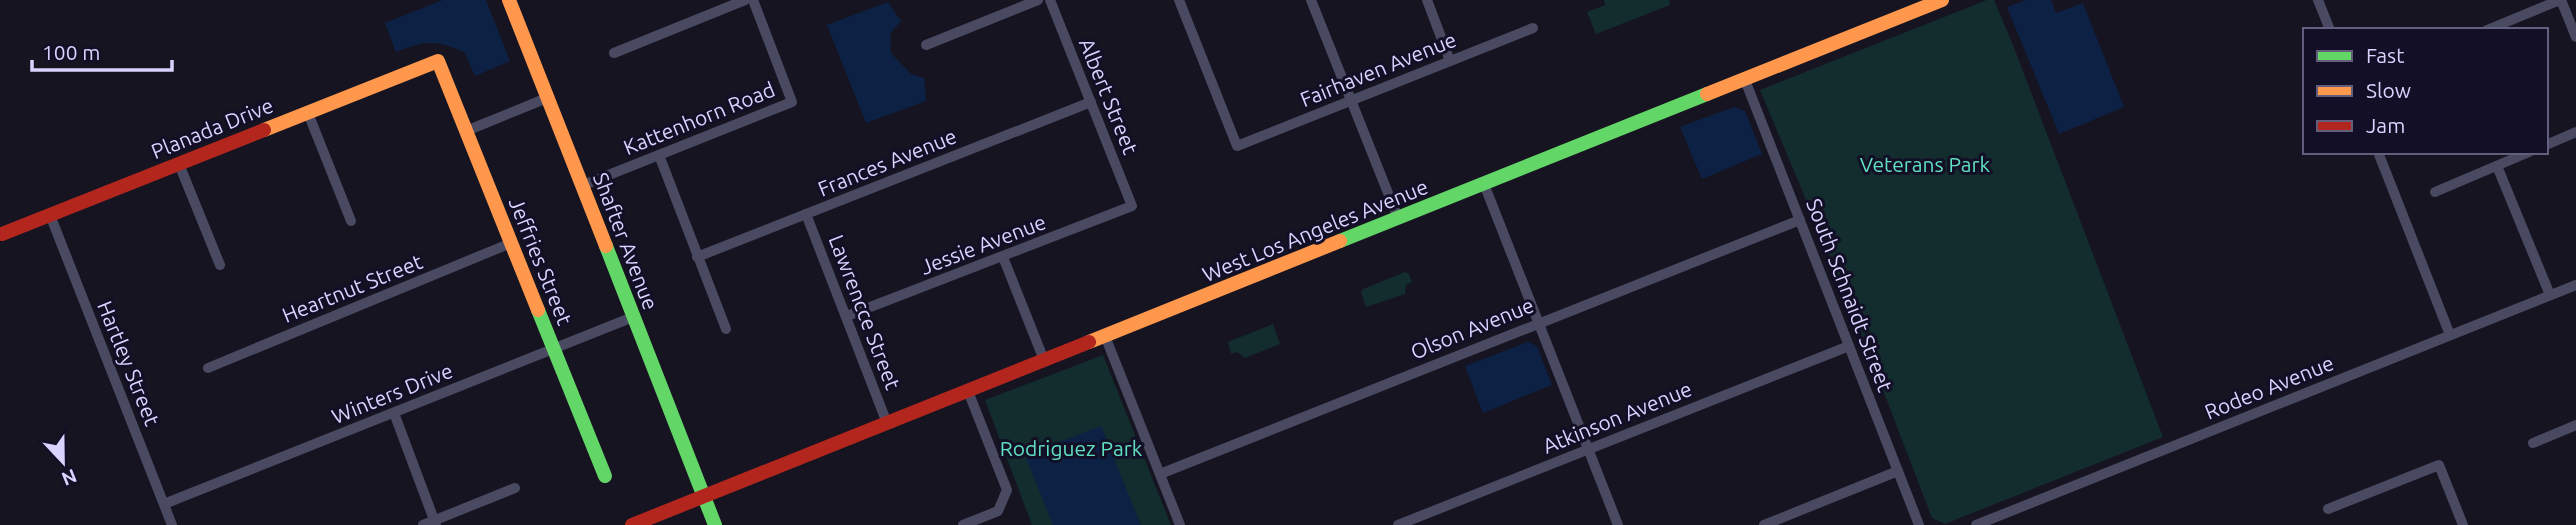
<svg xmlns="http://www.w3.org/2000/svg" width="2576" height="525" font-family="Ubuntu,sans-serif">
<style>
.green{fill:#132c2d}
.water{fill:#0d2144}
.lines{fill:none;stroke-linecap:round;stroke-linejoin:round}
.street{stroke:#4a4962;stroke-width:10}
.fast{stroke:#63d668;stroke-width:14}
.slow{stroke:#ff974d;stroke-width:14}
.jam{stroke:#b3261e;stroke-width:14}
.labels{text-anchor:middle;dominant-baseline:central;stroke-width:6;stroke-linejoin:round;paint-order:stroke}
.street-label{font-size:21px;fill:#d9d4ff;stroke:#130f26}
.park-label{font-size:21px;fill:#5fe0c0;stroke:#130f26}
</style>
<rect width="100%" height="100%" fill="#161421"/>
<g class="green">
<polygon points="1604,0 1669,0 1670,5 1596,34 1587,12 1605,5"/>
<polygon points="1987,0 1994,0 2013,45 2163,437 1945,524 1932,518 1853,312 1760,90"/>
<polygon points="1405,272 1409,274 1412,282 1406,285 1405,294 1366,307 1361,292 1363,289"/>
<polygon points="1273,324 1280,344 1245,358 1237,352 1231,354 1228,342"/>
<polygon points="1103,355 1171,525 1032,525 985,400"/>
</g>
<g class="water">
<path d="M443 0H486L510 61 475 76 464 52C436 40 426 40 396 52L385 23Z"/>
<polygon points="2026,0 2051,0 2056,13 2083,3 2124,107 2059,134 2007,7"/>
<polygon points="888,2 901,21 890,34 891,53 911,74 924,78 926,101 866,123 827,25"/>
<polygon points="1734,107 1745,111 1762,154 1702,179 1680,127"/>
<polygon points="1528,342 1537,346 1552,385 1483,413 1465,366"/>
<polygon points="1101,426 1141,525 1053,525 1025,455"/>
</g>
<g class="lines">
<g class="street">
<polyline points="1179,0 1237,146 1533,28"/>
<polyline points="1311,0 1398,218"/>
<polyline points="1427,0 1450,61"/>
<polyline points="2318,0 2330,30"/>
<polyline points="2561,0 2576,37"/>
<polyline points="2487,30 2560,0"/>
<polyline points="926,45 1038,0"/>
<polyline points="614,53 745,0"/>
<polyline points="1745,80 1919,525"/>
<polyline points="308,113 351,221"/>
<polyline points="466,131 547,98"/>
<polyline points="2546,145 2576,132"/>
<polyline points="2378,152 2450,335"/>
<polyline points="659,155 726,329"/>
<polyline points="179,164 220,265"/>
<polyline points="2497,166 2550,295"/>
<polyline points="1484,184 1618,525"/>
<polyline points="581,186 792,102 753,0"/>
<polyline points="2435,192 2529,152"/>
<polyline points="806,214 887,423"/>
<polyline points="50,215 172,525"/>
<polyline points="697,257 1091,102"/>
<polyline points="1003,257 1044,360"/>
<polyline points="847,316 1132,206 1050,0"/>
<polyline points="1105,336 1180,525"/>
<polyline points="208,368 511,243"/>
<polyline points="394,413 436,525"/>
<polyline points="2533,443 2576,425"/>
<polyline points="1160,474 1800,220"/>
<polyline points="164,504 633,317"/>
<polyline points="2328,509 2439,465 2463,525"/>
<polyline points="423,525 515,488"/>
<polyline points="963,525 998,511 1007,490 968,391"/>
<polyline points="1398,525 1849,346"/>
<polyline points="1764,525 1898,471"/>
<polyline points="1976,525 2576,285"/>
</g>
<g class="fast">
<polyline points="1340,241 1707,94"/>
<polyline points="606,246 715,525"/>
<polyline points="538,310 605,476"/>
</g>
<g class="slow">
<polyline points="509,0 606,246"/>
<polyline points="1707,94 1942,0"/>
<polyline points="264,130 438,61 538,310"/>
<polyline points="1089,342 1340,241"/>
</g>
<g class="jam">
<polyline points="2,234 264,130"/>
<polyline points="632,525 1089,342"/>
</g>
</g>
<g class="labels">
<g class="street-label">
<text transform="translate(1378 69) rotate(-22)">Fairhaven Avenue</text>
<text transform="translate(1109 96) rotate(68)">Albert Street</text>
<text transform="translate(699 118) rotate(-22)">Kattenhorn Road</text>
<text transform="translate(212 128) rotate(-22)">Planada Drive</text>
<text transform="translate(887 162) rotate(-22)">Frances Avenue</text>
<text transform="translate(1315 230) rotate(-22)">West Los Angeles Avenue</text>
<text transform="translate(626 241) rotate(69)">Shafter Avenue</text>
<text transform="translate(983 244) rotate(-21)">Jessie Avenue</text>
<text transform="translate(541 261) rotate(68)">Jeffries Street</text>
<text transform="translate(352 288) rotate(-22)">Heartnut Street</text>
<text transform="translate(1850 295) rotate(69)">South Schnaidt Street</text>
<text transform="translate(865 312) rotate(69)">Lawrencce Street</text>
<text transform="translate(1472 328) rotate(-22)">Olson Avenue</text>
<text transform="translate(129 363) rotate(68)">Hartley Street</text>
<text transform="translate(2269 387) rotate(-22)">Rodeo Avenue</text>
<text transform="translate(392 393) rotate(-22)">Winters Drive</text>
<text transform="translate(1617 417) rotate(-22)">Atkinson Avenue</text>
</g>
<g class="park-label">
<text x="1925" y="164">Veterans Park</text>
<text x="1071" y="448">Rodriguez Park</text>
</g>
</g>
<rect x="2303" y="28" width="245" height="126" fill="#130f26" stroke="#625e7d" stroke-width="2"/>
<rect x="2317" y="51" width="35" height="10" fill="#63d668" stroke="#625e7d" stroke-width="2"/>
<text x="2366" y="63" font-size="21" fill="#d9d4ff">Fast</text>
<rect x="2317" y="86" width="35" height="10" fill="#ff974d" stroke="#625e7d" stroke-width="2"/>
<text x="2366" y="98" font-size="21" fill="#d9d4ff">Slow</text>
<rect x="2317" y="121" width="35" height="10" fill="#b3261e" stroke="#625e7d" stroke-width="2"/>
<text x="2366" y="133" font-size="21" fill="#d9d4ff">Jam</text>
<g transform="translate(63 462) rotate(158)" stroke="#130f26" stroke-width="5" paint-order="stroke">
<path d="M0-5L12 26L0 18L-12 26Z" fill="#d9d4ff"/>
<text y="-10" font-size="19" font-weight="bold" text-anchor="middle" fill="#d9d4ff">N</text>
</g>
<path d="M32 60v10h140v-10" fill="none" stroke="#d9d4ff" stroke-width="3.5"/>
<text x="42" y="60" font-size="21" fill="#d9d4ff" stroke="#130f26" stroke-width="5" paint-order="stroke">100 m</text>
</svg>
